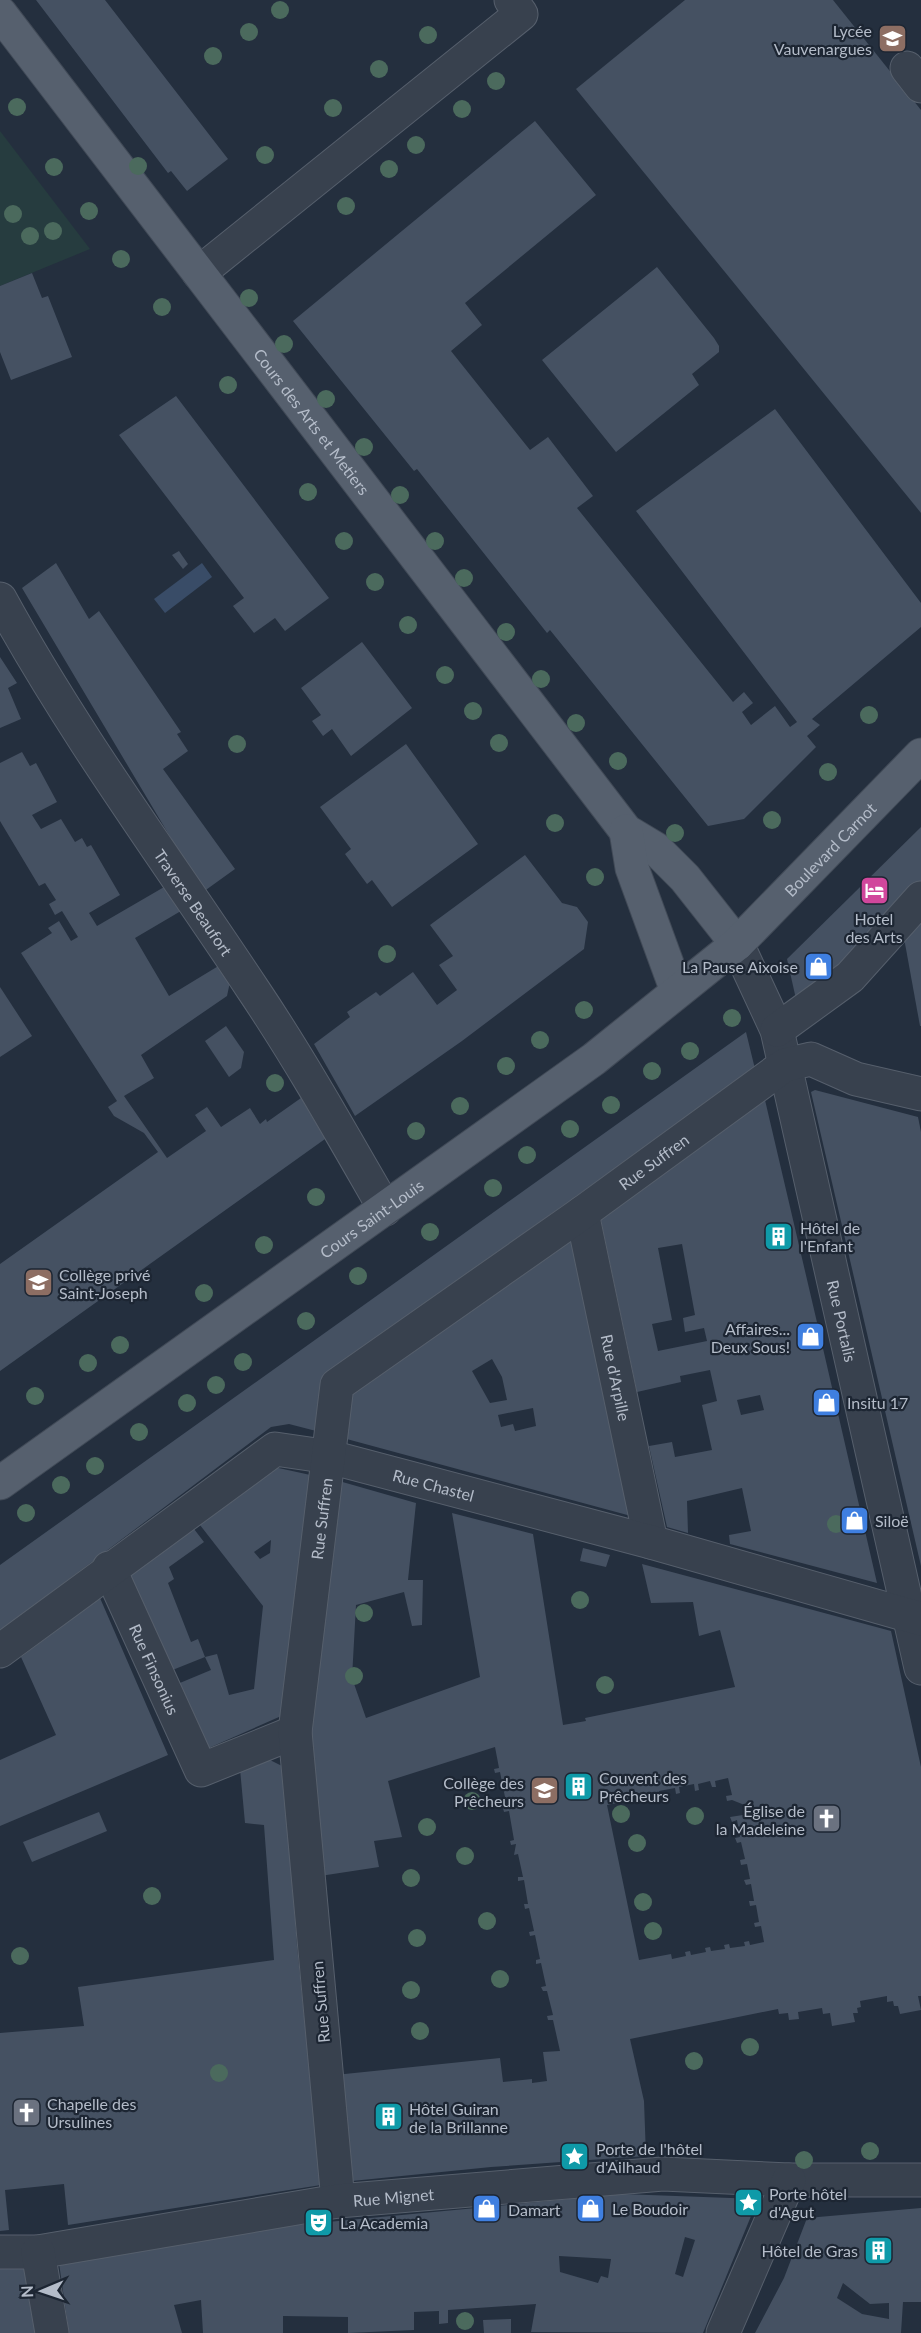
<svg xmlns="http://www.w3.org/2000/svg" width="921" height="2333" font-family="Lato,sans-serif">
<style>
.green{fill:#263c3f}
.water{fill:#394c67}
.building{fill:#455162;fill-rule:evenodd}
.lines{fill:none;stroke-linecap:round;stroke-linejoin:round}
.minor-casing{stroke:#565f6c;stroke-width:35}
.major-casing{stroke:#414a57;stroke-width:35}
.minor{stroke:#38414e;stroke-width:33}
.major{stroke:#56606e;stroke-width:33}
.tree{fill:#4b6a5d}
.labels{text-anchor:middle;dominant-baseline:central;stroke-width:4.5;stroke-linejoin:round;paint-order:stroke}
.poi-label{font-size:16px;fill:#b4bcc9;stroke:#1d2633;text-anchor:start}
.street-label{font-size:16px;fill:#b4bcc9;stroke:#1d2633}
</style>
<rect width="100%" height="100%" fill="#242f3e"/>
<polygon class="green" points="0,131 90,249 0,286"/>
<polygon class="water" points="202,563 212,577 165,613 154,599"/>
<g class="building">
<polygon points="36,0 105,0 228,159 187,191 171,171 168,173"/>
<polygon points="685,0 833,0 921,110 921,513 576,89"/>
<polygon points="535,121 596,195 465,303 482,325 451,351 530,450 548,437 593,496 577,508 733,702 744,692 753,703 742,712 751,725 775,706 790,727 797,722 636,511 775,409 921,603 921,627 812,719 820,725 807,736 816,747 744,819 708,826 550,630 547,633 417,469 414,471 293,321"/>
<polygon points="657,267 714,338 719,346 719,352 692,374 699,385 616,452 542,360"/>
<polygon points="32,273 42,298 48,296 72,357 11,380 0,352 0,286"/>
<polygon points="176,396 329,598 285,631 275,618 254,633 233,606 244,598 119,435"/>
<polygon points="179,551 188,564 183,569 172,555"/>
<polygon points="56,563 89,619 99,611 181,732 177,734 188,751 163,769 235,869 203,892 22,588"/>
<polygon points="362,642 412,708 351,756 332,729 323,736 312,721 321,715 301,688"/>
<polygon points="0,657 17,683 8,688 21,719 0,728"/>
<polygon points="406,744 478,844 392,907 372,880 367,884 345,854 351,849 320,807"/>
<polygon points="22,752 30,766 36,763 57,802 32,815 41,829 61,819 75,842 82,838 87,847 91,845 120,895 89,913 97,926 171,883 186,908 135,938 169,996 220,965 230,982 227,996 141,1055 154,1078 124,1096 167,1158 206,1131 195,1115 207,1107 221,1127 250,1108 260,1124 266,1119 267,1122 301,1098 325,1139 0,1371 0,1264 158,1152 144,1133 114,1116 108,1107 117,1101 21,953 52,933 48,928 59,921 71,941 78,937 62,911 55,915 49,904 56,900 45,883 39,886 0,821 0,763"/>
<polygon points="921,827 921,884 798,1008 787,959"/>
<polygon points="525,855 562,903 577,907 588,922 584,949 462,1041 355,1116 314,1044 350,1017 347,1012 376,992 380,996 413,972 437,1005 457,990 439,965 453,956 430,925"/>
<polygon points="921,920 921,1026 920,1026 904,938"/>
<polygon points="0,987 32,1036 0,1057"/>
<polygon points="226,1026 244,1052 241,1068 229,1077 205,1041"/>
<polygon points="746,1032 755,1069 327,1373 320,1432 289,1424 271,1427 0,1631 0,1565"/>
<polygon points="815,1090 918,1117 921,1132 921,1566 811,1092"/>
<path d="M765 1100 816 1318 877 1583 730 1544 729 1535 751 1531 742 1488 687 1501 688 1533 667 1527 649 1446 672 1442 675 1457 712 1450 702 1405 717 1401 710 1370 680 1376 681 1382 637 1392 600 1216ZM682 1244 695 1315 683 1318 685 1332 704 1328 707 1341 658 1351 652 1324 672 1320 658 1248ZM760 1395 764 1410 741 1415 737 1400Z"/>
<path d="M570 1235 631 1516 343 1438 346 1387ZM492 1359 502 1377 507 1400 490 1403 472 1371ZM533 1408 536 1426 515 1431 513 1424 501 1427 498 1415Z"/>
<path d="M274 1467 315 1476 288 1713 202 1751 175 1685 211 1670 205 1657 217 1654 229 1695 254 1689 263 1606 200 1525ZM271 1540 270 1553 260 1559 254 1552Z"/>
<path d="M339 1481 416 1503 408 1580H423L422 1625 412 1626 404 1592 356 1605 352 1678 366 1718 480 1677 452 1513 533 1534 563 1725 586 1721 585 1718 735 1687 720 1630 699 1636 693 1602 651 1603 642 1564 891 1631 921 1767V1996H918L921 2010 900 2014 898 2006H894L893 2001 887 2002V1996L860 2001 861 2007 857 2008 858 2013H853L855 2022 832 2026 830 2013 823 2014 822 2008 798 2012 799 2019 789 2020 788 2013 779 2014 778 2009 630 2039 644 2101 646 2156 491 2167 342 2182 335 2075 500 2058 503 2082 532 2079V2083L547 2081 543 2052 560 2051 553 2020H548L547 2016 553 2015 547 1991H543L541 1987 546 1986 541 1963 536 1964V1960L540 1959 535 1935 530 1936 529 1932 534 1931 529 1908 525 1909 524 1904H528L524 1880 518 1881V1877H523L518 1854 514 1855 516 1844 511 1845 510 1841 514 1840 509 1811 504 1812 503 1808 507 1807 500 1772 495 1773 494 1769 499 1768 495 1747 388 1781 402 1837 374 1841 379 1867 320 1876 310 1740ZM728 1778 732 1795 726 1796 727 1801 732 1800 762 1812 730 1817 732 1822 737 1820 740 1837 735 1838 737 1843 741 1842 745 1859 740 1860 741 1865 747 1864 750 1879 744 1880 746 1885 751 1884 754 1901H749L750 1906 756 1905 759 1922 754 1923 755 1927 761 1926 764 1942 750 1945 749 1941 744 1942 745 1946 730 1948 729 1944 724 1945 725 1949 711 1951 710 1947 705 1948 706 1952 691 1955 690 1951 685 1952 686 1956 672 1959 671 1954 639 1960 607 1805 638 1799V1795L654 1792 655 1798 659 1797V1791L675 1788 676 1794 680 1793 679 1787 694 1784 695 1791 699 1790 698 1784 710 1781 712 1787H716L715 1781Z"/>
<polygon points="194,1529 204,1542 169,1567 174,1579 168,1583 191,1642 198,1639 205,1657 170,1671 130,1575"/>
<polygon points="583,1548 610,1555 606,1567 580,1561"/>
<polygon points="100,1598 168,1755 0,1826 0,1760 56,1735 21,1657"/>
<polygon points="266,1758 284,1767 297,1946 321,2185 68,2225 64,2184 5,2190 9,2230 0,2231 0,2033 84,2026 78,1987 274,1960 264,1825 245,1823 240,1769"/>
<polygon points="99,1812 107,1831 32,1862 23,1842"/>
<path d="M622 2194 758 2199 703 2333 531 2332 536 2304 448 2310V2323L439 2324V2311L414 2312V2330L348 2333V2317L283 2316V2333H203L201 2300 174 2305 182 2333H69L59 2263 296 2225ZM685 2237 695 2240 683 2277 675 2274ZM559 2256 611 2259 608 2278 601 2276 598 2283 560 2272Z"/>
<path d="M921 2208V2302H903L901 2333H755L784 2278 807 2218ZM843 2283 870 2304 889 2303V2319L862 2314 837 2298Z"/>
<polygon points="32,2261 43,2333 0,2333 0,2263"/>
<polygon points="511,2319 511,2333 484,2333 483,2320"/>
</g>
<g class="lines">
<defs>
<g id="minor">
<polyline points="907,68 921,86"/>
<polyline points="199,273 521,14 511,0"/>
<path id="s1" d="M0 599C75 736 168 861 254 991 301 1061 343 1136 385 1209"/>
<path id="s2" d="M737 944 777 1030 921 1668"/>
<polyline points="777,1030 850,977 921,898"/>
<path id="s3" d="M582 1213 651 1542"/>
<path id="s4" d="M109 1568 201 1770 295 1732"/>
<path id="s5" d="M0 1651 275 1449 330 1457 651 1542 921 1619"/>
<path id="s6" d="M338 2201 295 1732 337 1385 582 1213 785 1065 811 1059 856 1079 921 1094"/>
<path id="s7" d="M0 2252H38L338 2201 663 2174 789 2180H921"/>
<polyline points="38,2252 52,2333"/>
<polyline points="723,2333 789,2180"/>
</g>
<g id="major">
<path id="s8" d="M0 13 626 831 656 849 685 878 737 944"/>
<polyline points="626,831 632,868 677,991"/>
<path id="s9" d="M0 1483 594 1059 737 944 921 755"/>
</g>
</defs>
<use href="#minor" class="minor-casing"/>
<use href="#major" class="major-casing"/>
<use href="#minor" class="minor"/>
<use href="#major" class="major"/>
</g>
<g class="tree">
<circle cx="280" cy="10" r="9"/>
<circle cx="249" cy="32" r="9"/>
<circle cx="428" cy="35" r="9"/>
<circle cx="213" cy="56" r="9"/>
<circle cx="379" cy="69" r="9"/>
<circle cx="496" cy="81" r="9"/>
<circle cx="17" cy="107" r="9"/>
<circle cx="333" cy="108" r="9"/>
<circle cx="462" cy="109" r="9"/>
<circle cx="416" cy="145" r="9"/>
<circle cx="265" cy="155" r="9"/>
<circle cx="138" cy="166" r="9"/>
<circle cx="54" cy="167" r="9"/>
<circle cx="389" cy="169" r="9"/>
<circle cx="346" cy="206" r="9"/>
<circle cx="89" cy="211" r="9"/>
<circle cx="13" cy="214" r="9"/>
<circle cx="53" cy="231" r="9"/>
<circle cx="30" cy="236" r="9"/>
<circle cx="121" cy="259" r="9"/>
<circle cx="249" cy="298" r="9"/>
<circle cx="162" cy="307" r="9"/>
<circle cx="284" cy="344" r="9"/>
<circle cx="228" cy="385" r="9"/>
<circle cx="326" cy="399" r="9"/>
<circle cx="364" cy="447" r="9"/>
<circle cx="308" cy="492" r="9"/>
<circle cx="400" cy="495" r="9"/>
<circle cx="344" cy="541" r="9"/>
<circle cx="435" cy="541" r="9"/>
<circle cx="464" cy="578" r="9"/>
<circle cx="375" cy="582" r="9"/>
<circle cx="408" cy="625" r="9"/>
<circle cx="506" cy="632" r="9"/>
<circle cx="445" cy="675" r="9"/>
<circle cx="541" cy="679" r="9"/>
<circle cx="473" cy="711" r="9"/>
<circle cx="869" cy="715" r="9"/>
<circle cx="576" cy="723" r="9"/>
<circle cx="499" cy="743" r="9"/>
<circle cx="237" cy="744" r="9"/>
<circle cx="618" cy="761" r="9"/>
<circle cx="828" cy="772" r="9"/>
<circle cx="772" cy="820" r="9"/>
<circle cx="555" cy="823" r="9"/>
<circle cx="675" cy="833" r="9"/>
<circle cx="595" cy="877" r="9"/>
<circle cx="387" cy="954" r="9"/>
<circle cx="584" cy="1010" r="9"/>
<circle cx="732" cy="1018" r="9"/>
<circle cx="540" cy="1040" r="9"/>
<circle cx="690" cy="1051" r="9"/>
<circle cx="506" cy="1066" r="9"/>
<circle cx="652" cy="1071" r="9"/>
<circle cx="275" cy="1083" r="9"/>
<circle cx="611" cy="1105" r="9"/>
<circle cx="460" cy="1106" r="9"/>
<circle cx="570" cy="1129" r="9"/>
<circle cx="416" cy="1131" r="9"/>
<circle cx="527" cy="1155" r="9"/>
<circle cx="493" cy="1188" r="9"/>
<circle cx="316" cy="1197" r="9"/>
<circle cx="430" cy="1232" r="9"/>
<circle cx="264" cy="1245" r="9"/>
<circle cx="358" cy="1276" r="9"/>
<circle cx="204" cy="1293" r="9"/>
<circle cx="306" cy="1321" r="9"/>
<circle cx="120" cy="1345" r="9"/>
<circle cx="243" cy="1362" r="9"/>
<circle cx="88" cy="1363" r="9"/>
<circle cx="216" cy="1385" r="9"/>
<circle cx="35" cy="1396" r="9"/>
<circle cx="187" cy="1403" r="9"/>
<circle cx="139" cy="1432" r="9"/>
<circle cx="95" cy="1466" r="9"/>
<circle cx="61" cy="1485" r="9"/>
<circle cx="26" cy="1513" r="9"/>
<circle cx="836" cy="1524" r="9"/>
<circle cx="580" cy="1600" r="9"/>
<circle cx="364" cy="1613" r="9"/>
<circle cx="354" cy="1676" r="9"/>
<circle cx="605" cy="1685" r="9"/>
<circle cx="472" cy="1801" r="9"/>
<circle cx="621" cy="1814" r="9"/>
<circle cx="695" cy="1816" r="9"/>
<circle cx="427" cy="1827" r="9"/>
<circle cx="637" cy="1843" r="9"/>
<circle cx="465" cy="1856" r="9"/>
<circle cx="411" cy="1878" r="9"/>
<circle cx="152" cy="1896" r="9"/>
<circle cx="643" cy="1902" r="9"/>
<circle cx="487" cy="1921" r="9"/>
<circle cx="653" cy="1931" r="9"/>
<circle cx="417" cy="1938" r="9"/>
<circle cx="20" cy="1956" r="9"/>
<circle cx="500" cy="1979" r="9"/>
<circle cx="411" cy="1990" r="9"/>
<circle cx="420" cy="2031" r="9"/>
<circle cx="750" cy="2047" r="9"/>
<circle cx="694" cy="2061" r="9"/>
<circle cx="219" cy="2073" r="9"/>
<circle cx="870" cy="2151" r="9"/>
<circle cx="804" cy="2160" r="9"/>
<circle cx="465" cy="2321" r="9"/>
</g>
<defs>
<symbol id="school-square" viewBox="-11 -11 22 22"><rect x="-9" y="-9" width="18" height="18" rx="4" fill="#8d6e63" stroke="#1d2633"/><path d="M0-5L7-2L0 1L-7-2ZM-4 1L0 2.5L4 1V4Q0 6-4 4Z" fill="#fff"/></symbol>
<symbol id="hotel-square" viewBox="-11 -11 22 22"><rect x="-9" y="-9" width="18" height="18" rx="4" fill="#d1479c" stroke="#1d2633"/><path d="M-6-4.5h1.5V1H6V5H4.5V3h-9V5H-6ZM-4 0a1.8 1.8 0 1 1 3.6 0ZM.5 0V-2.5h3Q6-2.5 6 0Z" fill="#fff"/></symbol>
<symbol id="shop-square" viewBox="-11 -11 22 22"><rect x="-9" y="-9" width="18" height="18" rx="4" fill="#3f7fe0" stroke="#1d2633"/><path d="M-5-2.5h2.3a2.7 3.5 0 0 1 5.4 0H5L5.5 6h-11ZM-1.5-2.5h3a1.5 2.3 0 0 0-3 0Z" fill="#fff"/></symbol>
<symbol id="building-square" viewBox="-11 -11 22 22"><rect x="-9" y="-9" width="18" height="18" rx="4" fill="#0f9aa8" stroke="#1d2633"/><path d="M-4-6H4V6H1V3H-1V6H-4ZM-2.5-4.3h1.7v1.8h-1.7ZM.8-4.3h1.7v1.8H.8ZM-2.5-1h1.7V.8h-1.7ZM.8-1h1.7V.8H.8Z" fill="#fff"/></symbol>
<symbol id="church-square" viewBox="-11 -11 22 22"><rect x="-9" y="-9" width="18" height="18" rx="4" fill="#6b7280" stroke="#1d2633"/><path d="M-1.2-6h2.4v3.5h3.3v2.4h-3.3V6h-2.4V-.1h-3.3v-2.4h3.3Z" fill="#fff"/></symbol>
<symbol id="sight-square" viewBox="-11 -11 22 22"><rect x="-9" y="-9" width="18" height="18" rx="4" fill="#0f9aa8" stroke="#1d2633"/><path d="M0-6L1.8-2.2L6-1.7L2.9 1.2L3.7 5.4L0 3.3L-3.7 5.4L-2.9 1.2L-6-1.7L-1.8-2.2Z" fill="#fff"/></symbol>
<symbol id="theatre-square" viewBox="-11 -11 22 22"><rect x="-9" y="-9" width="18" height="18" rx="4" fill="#0f9aa8" stroke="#1d2633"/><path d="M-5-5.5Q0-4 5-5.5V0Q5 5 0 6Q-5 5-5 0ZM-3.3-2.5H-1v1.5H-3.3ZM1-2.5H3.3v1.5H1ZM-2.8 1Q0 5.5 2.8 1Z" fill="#fff"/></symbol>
</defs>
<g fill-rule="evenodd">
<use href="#school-square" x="876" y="22" width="33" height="33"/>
<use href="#hotel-square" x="858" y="874" width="33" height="33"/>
<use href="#shop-square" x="802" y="950" width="33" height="33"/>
<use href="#building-square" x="762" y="1220" width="33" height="33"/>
<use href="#school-square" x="22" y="1266" width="33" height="33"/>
<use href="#shop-square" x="794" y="1320" width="33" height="33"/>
<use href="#shop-square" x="810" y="1386" width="33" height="33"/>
<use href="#shop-square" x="838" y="1504" width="33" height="33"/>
<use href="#building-square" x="562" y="1770" width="33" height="33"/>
<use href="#school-square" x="528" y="1774" width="33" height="33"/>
<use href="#church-square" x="810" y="1802" width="33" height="33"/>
<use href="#church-square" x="10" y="2096" width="33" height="33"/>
<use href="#building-square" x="372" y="2100" width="33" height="33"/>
<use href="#sight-square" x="558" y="2140" width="33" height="33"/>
<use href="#sight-square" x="732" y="2186" width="33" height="33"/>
<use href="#shop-square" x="574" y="2192" width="33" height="33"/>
<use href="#shop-square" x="470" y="2192" width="33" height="33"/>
<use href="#theatre-square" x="302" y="2206" width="33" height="33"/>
<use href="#building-square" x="862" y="2234" width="33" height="33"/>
</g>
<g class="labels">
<g class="poi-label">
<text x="872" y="30" text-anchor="end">Lycée<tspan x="872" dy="18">Vauvenargues</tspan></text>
<text x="874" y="918" text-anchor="middle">Hotel<tspan x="874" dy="18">des Arts</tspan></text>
<text x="798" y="966" text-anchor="end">La Pause Aixoise</text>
<text x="800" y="1227">Hôtel de<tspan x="800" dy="18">l'Enfant</tspan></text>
<text x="59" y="1274">Collège privé<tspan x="59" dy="18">Saint-Joseph</tspan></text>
<text x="790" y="1328" text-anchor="end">Affaires...<tspan x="790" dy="18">Deux Sous!</tspan></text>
<text x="847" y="1402">Insitu 17</text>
<text x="875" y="1520">Siloë</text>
<text x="599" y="1777">Couvent des<tspan x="599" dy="18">Prêcheurs</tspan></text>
<text x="524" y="1782" text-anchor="end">Collège des<tspan x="524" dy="18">Prêcheurs</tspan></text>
<text x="805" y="1810" text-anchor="end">Église de<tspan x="805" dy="18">la Madeleine</tspan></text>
<text x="47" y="2103">Chapelle des<tspan x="47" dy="18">Ursulines</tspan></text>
<text x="409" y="2108">Hôtel Guiran<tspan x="409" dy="18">de la Brillanne</tspan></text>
<text x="596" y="2148">Porte de l'hôtel<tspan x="596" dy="18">d'Ailhaud</tspan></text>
<text x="769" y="2193">Porte hôtel<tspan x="769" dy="18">d'Agut</tspan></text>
<text x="612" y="2208">Le Boudoir</text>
<text x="508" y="2209">Damart</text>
<text x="340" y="2222">La Academia</text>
<text x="858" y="2250" text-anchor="end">Hôtel de Gras</text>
</g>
<g class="street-label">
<text stroke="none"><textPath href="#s8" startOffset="514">Cours des Arts et Metiers</textPath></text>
<text stroke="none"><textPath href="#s9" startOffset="1046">Boulevard Carnot</textPath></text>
<text stroke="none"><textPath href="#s1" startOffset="360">Traverse Beaufort</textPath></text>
<text stroke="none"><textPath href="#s6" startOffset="1208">Rue Suffren</textPath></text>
<text stroke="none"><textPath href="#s9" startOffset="456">Cours Saint-Louis</textPath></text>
<text stroke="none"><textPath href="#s2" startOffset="393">Rue Portalis</textPath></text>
<text stroke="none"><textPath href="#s3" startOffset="168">Rue d'Arpille</textPath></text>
<text stroke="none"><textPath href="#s5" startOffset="504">Rue Chastel</textPath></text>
<text stroke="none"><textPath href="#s6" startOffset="686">Rue Suffren</textPath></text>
<text stroke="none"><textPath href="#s4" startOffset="111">Rue Finsonius</textPath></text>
<text transform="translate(320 2002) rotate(-95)">Rue Suffren</text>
<text stroke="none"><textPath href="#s7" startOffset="398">Rue Mignet</textPath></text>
</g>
</g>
<g transform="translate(42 2291) rotate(268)" stroke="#1d2633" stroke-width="4.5" paint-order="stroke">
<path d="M0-4.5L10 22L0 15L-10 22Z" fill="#b4bcc9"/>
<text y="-9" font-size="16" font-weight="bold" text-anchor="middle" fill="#b4bcc9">N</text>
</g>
</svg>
